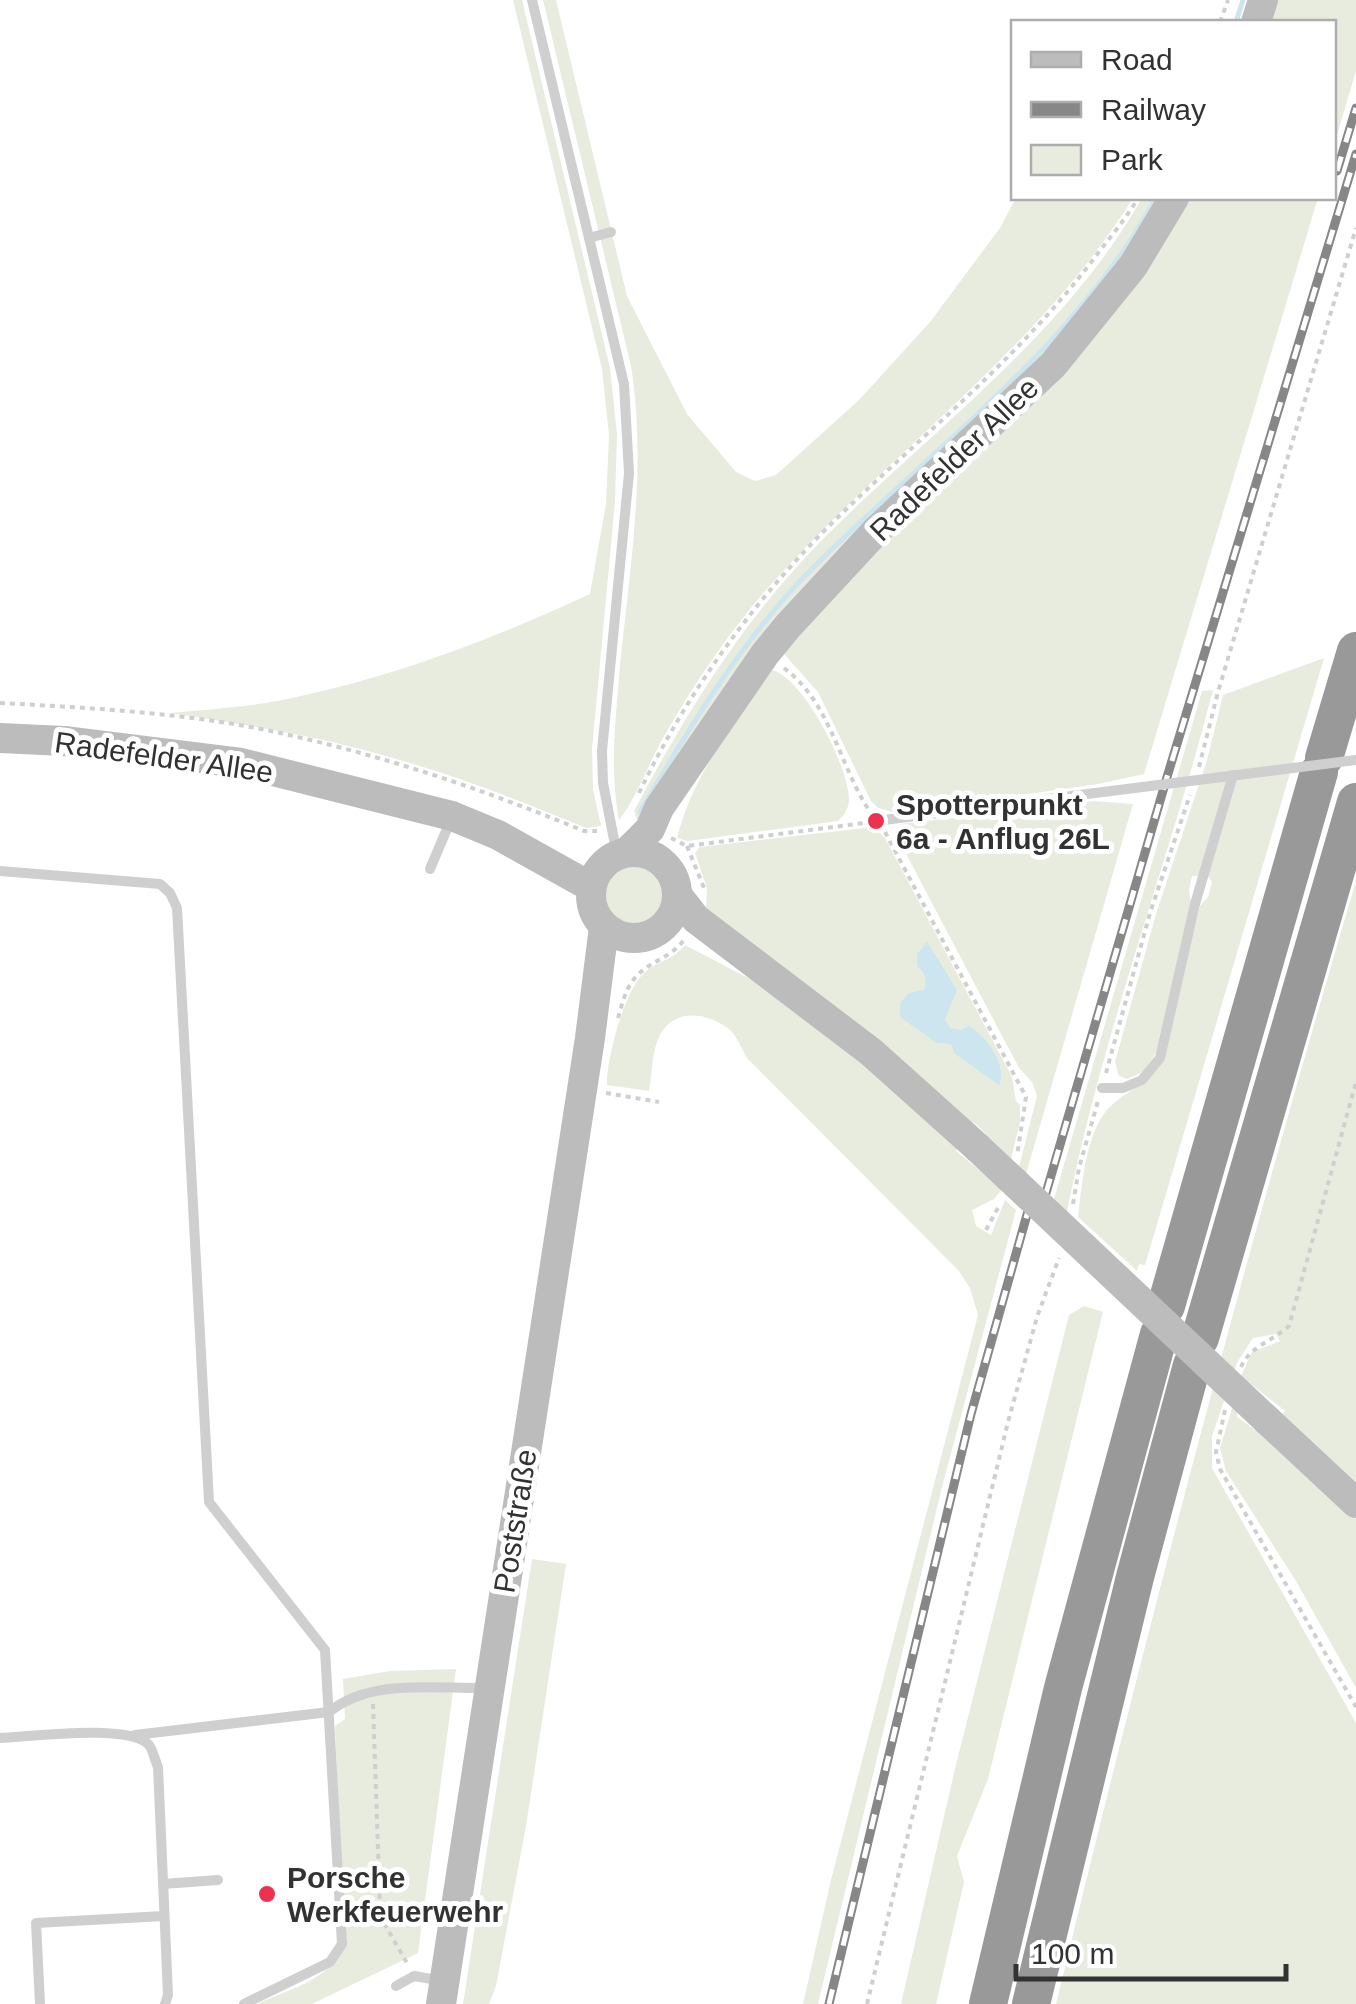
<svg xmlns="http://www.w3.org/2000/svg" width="1356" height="2004" font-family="Arial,sans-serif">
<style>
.green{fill:#e7ecde}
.water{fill:#cde5ef}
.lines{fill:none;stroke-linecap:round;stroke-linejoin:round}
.stream{stroke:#cde5ef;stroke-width:5}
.path{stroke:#cfcfcf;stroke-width:4;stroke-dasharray:5 5;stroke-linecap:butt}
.lane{stroke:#cfcfcf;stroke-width:10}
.secondary{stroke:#bcbcbc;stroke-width:30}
.highway{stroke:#999;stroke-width:38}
.rail-casing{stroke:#878787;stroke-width:9}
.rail{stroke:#fff;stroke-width:5;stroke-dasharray:15;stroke-linecap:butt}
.lane-bridge{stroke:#cfcfcf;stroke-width:10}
.secondary-bridge{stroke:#bcbcbc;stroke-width:30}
.poi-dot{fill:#ec3251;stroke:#fff;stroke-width:4}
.labels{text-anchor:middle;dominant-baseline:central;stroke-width:10;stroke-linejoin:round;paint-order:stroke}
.street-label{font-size:30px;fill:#323232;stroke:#fff}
.poi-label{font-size:30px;font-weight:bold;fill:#323232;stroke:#fff;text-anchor:start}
</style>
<rect width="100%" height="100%" fill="#fff"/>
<g class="green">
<path d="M513 0H522L610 368 617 434 615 501 592 750 593 789 601 826 586 828C519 800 452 774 382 755 312 735 241 724 170 713 211 709 252 707 292 698 395 677 495 638 590 594L606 504 609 435 602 369Z"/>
<path d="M543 0H556L627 296 687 414 736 472 755 481 776 475 859 400 930 322 1000 228 1016 198H1133C1037 352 885 455 766 590 726 636 692 687 662 740 648 765 637 797 619 820 609 768 616 718 620 666 630 567 647 466 631 366Z"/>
<polygon points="1275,0 1356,0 1356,71 1334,145 1334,22 1267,22"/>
<path d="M1142 198H1165L1074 325 880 514 644 823 637 820 634 811C687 711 745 617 825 537 934 428 1065 334 1142 198Z"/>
<polygon points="1188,198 1318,198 1144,774 1098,784 896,813 878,808 871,801 818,692 784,654 818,606"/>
<path d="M1324 658 1145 1265 1139 1264 1137 1271 1078 1217C1082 1185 1086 1126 1113 1104 1130 1089 1149 1083 1162 1063L1200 906 1208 897 1212 882 1208 876H1192L1189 890 1191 903 1158 1050 1143 1072 1127 1079 1119 1076 1115 1062 1156 914 1207 760 1223 695Z"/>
<path d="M772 670C804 678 850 769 849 801 848 810 844 815 838 821L688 841 677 838C693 774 734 723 772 670Z"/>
<path d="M1213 690C1168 865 1102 1034 1067 1212L1054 1199 1202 691Z"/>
<polygon points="1093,801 1133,804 1026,1174 1019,1167 1037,1096 1032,1082 1019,1068 894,831 901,824"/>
<polygon points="873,827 885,838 1012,1077 1016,1101 1020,1105 1020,1122 1011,1159 977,1125 972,1122 969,1124 706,908 707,888 695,853 700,847"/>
<circle cx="633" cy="895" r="34"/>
<path d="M1356 881V1488L1282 1415 1285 1411 1241 1376 1252 1352 1280 1341 1276 1334 1253 1338 1237 1363 1212 1436V1468L1356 1723V2004H1056C1147 1627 1246 1253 1356 881Z"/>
<path d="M685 945 750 979 797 1009 960 1145 956 1151 1002 1189 994 1199 972 1210 976 1226 991 1235 1005 1200 1016 1210 941 1491 818 2004H803L831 1880 978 1315 970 1288 959 1271 747 1058C742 1049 737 1037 730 1030 708 1012 674 1008 660 1035 652 1050 652 1074 649 1091L607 1085C606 1060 625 988 645 972 658 961 673 960 685 945Z"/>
<polygon points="1084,1306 1103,1312 988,1779 957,1856 964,1882 936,2004 901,2004 954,1773 1069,1315"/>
<polygon points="1233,1405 1238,1410 1237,1417 1272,1442 1356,1519 1356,1688 1296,1581 1226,1471 1220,1448"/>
<polygon points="532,1559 566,1564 526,1826 496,1986 489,2004 463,2004"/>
<path d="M456 1669 418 1953 312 2004H257C289 1989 332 1980 344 1944L335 1726 345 1719 343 1679 390 1671Z"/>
</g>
<path class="water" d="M927 942 957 990 945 1019 950 1028 961 1030 969 1026C986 1035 1008 1066 999 1085L954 1053 951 1044 937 1043 900 1017V1003L909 993 924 990C928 979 925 974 917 966V954Z"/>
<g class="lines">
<g class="stream">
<polyline points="1236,22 1243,0"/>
<path d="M640 812C687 732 736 649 800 581 920 457 1072 352 1156 198"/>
</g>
<g class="path">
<polyline points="1220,22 1228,0"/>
<path d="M784 668C831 703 839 765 870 812"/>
<path d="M0 703C93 708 189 713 280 733 385 756 485 790 584 831H597"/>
<polyline points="1199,767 1218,692 1356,228"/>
<path d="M639 793C687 693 753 601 832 523 923 434 1022 356 1098 253 1112 235 1127 217 1138 198"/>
<polyline points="885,832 1026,1097 1017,1156"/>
<polyline points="671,838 687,846 864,823"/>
<polyline points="687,846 704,888"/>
<path d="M618 1018C622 1005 625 990 634 979 649 960 672 959 686 937"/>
<polyline points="1106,1073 1150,913 1190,795"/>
<polyline points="606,1093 659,1102"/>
<polyline points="1073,1204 1079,1168 1098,1101"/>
<polyline points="986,1230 1000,1204"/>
<path d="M1241 1367C1250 1346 1273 1341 1289 1326L1356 1082"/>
<polyline points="1225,1410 1216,1452 1220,1469 1356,1707"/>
<polyline points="373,1704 380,1908 384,1923 407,1963"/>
<polyline points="867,2004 1008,1422 1037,1317 1059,1258"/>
</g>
<g class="lane">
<polyline points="532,0 624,384 629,473 602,751 603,783 617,855"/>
<polyline points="589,238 611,232"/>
<polyline points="876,821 1095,793"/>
<polyline points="430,869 452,817"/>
<polyline points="0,871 160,884 170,893 177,908 209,1502 325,1650 342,1944 330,1962 244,2004"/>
<polyline points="1102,1088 1123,1088 1142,1080 1160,1058 1195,904 1233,775"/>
<path d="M135 1735 329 1712C371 1678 434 1689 485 1688"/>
<path d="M0 1738C29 1737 130 1723 149 1745 153 1750 155 1761 158 1767L168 1995 165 2004"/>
<polyline points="163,1884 218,1880"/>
<polyline points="396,1986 414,1976 443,1981"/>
<polyline points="40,2004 36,1923 164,1916"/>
</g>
<g class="secondary">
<polyline points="1256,22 1263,0"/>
<polyline points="0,738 64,741 241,763 452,816 498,835 591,887"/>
<polyline points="628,851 650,829 659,808 765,654 788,626 876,531 1053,365 1133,266 1174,198"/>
<circle cx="634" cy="895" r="43"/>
<polyline points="678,896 696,919 871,1052 977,1147"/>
<polyline points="1268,1421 1356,1503"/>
<polyline points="441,2004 590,1038 604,927"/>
</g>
<g class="highway">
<polyline points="1324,758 1356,651"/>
<polyline points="1166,1306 1319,772"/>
<polyline points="1200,1338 1356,802"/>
<polyline points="988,2004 1063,1688 1159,1334"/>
<polyline points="1031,2004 1135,1577 1192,1365"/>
</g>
<defs>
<g id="rail">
<polyline points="1337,171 1356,108"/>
<polyline points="1046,1193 1167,777 1356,154"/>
<polyline points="829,2004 971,1414 1028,1211"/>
</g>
</defs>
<use href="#rail" class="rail-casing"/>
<use href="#rail" class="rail"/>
<polyline class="lane-bridge" points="1095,793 1356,760"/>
<polyline class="secondary-bridge" points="977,1147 1268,1421"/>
</g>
<g class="poi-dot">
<circle cx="876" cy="821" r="10"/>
<circle cx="267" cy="1894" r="10"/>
</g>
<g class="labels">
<g class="street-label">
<text transform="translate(954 459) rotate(-44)">Radefelder Allee</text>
<text transform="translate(164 757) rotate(8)">Radefelder Allee</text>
<text transform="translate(515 1521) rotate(-81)">Poststraße</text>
</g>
<g class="poi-label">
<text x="896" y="804">Spotterpunkt<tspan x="896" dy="34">6a - Anflug 26L</tspan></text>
<text x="287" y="1877">Porsche<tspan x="287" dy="34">Werkfeuerwehr</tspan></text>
</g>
</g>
<rect x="1011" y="20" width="325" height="180" fill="#ffffff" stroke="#adadad" stroke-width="2.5"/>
<rect x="1031" y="52" width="50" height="15" fill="#bcbcbc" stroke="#adadad" stroke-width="2.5"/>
<text x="1101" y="70" font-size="30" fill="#323232">Road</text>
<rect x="1031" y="102" width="50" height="15" fill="#878787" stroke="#adadad" stroke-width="2.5"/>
<text x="1101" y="120" font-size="30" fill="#323232">Railway</text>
<rect x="1031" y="145" width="50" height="30" fill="#e7ecde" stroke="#adadad" stroke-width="2.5"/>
<text x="1101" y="170" font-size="30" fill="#323232">Park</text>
<path d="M1016 1964v15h270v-15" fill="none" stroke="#323232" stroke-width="5"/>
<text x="1031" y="1964" font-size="30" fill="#323232" stroke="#ffffff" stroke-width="8" paint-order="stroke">100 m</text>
</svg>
